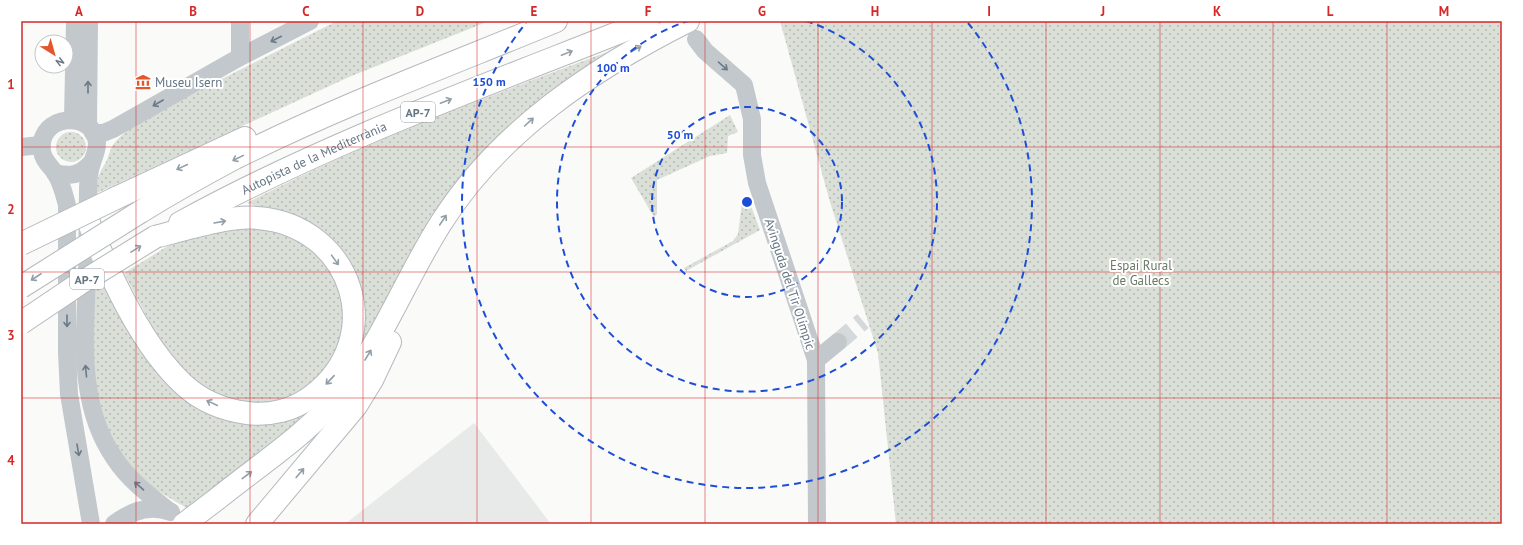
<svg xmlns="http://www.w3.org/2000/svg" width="1523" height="545" font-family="'PT Sans',sans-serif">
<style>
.built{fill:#e8e9e9}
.grass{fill:url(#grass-dots)}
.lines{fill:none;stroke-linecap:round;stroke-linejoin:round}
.minor-tunnel{stroke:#d5d9db;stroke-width:18;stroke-dasharray:18 9;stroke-linecap:butt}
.highway-casing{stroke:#b4b9bd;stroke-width:24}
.minor{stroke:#c3c8cc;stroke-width:18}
.highway{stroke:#fff;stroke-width:22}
.highway-bridge-casing{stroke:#b4b9bd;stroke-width:24;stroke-linecap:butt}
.highway-bridge{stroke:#fff;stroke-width:22}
.oneway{stroke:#6a7a87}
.oneway2{stroke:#939fa8}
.grid{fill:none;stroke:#d62828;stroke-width:1;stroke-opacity:0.55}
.ring{fill:none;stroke:#1d4ed8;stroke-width:2;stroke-dasharray:7 5}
.labels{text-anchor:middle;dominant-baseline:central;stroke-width:4;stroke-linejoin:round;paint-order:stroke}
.shield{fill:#fff;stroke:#939fa8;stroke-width:1}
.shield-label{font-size:12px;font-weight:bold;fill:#657683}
.poi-label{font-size:13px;fill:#657683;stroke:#fff;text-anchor:start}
.street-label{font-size:13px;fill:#657683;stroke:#fff}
.park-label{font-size:13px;fill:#687a64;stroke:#fff}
.centre{fill:#1d4ed8;stroke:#fff;stroke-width:2}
.ring-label{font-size:12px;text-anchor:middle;font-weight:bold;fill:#1d4ed8;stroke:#fff;stroke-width:4;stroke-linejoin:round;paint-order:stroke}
.neatline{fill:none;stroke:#d62828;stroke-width:1.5}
.grid-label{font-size:13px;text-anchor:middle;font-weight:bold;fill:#d62828}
</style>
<defs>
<pattern id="grass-dots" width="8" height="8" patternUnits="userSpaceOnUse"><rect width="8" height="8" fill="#dadfd7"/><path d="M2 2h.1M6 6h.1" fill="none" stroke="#b4b9b4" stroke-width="1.8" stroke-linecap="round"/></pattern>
</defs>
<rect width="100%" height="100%" fill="#fafaf8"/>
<polygon class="built" points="474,423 551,524 345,524"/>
<g class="grass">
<path d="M337 21H489L349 77 97 193C96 180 99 173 106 162 109 156 110 149 113 145 122 133 135 125 146 117Z"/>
<polygon points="780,21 1502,21 1502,524 896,524 878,353 830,202"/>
<path d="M642 39 491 150 334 393 190 510C174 500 156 491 141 479 85 436 91 356 91 292L109 282 187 397 290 416 362 324 298 220 247 203C373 137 509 89 642 39Z"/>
<polygon points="730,115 738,132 728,136 727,153 710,156 657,180 657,214 654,217 631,178"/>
<circle cx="71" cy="147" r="15"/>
<polygon points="748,198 760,230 686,271 684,268 733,241 738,234 742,203"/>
<polygon points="256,227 304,241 328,261 344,291 346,327 336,360 301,394 268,405 235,404 200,387 177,365 150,323 124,273 171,244 203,235"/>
</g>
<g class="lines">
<polyline class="minor-tunnel" points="838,342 863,321"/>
<defs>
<g id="highway">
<polyline points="116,198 245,138"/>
<path d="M140 212C171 193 203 175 235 158 339 106 449 65 556 21"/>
<path d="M89 223C110 276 141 345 183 384 201 401 224 410 247 413 270 416 294 410 312 396 389 338 353 226 258 218 230 215 182 230 155 237"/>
<path id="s1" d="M180 223C329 141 490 84 648 21"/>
<path d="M217 499C260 464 309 434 344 389 384 338 406 278 441 223 499 131 593 69 688 21"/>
<polyline points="257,524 356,406 372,380 390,342"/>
</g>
</defs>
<use href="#highway" class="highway-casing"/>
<g class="minor">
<polyline points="240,21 240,57"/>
<polyline points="696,39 705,51 744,85 752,119 752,155 757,183 816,360 817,524"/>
<polyline points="73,119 75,21"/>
<polyline points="88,126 89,21"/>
<polyline points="93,133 103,133 113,129 240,57 310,21"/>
<polyline points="21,147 41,145"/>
<path d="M55 173C71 177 80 175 91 163"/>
<polyline points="816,360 838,342"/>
<path d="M91 524 69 394 67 352V205C64 194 62 184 56 174 51 166 43 161 42 151 37 114 94 109 97 143 97 151 94 156 92 163 88 173 88 185 88 196 87 222 88 248 87 274 85 337 77 405 115 459 129 480 149 495 169 511"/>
<path d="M114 524C131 511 150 504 171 512"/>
</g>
<use href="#highway" class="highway"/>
<defs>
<g id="highway-bridge">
<polyline points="21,244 116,198"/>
<polyline points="21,287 140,212"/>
<polyline points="21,323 79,284 155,237"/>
<polyline points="184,524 217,499"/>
</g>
</defs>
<use href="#highway-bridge" class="highway-bridge-casing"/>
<use href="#highway-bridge" class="highway-bridge"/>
</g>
<defs><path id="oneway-shaft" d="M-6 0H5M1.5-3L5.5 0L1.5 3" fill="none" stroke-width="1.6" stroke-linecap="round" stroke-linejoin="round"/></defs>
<g class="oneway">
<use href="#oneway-shaft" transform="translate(276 39) rotate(153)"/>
<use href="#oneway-shaft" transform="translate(723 66) rotate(41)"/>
<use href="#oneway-shaft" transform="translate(88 87) rotate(-90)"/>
<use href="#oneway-shaft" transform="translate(158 103) rotate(150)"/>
<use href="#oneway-shaft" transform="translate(67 321) rotate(90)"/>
<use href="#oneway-shaft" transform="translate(86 371) rotate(-95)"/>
<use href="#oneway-shaft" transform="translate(78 450) rotate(80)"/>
<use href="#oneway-shaft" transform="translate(139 486) rotate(-139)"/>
</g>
<g class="oneway2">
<use href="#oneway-shaft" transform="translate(636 49) rotate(-30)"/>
<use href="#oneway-shaft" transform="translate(567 53) rotate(-22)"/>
<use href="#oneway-shaft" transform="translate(446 101) rotate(-21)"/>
<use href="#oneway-shaft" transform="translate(529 122) rotate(-42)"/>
<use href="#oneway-shaft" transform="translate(238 158) rotate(154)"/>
<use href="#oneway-shaft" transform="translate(182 167) rotate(155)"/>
<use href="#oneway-shaft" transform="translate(443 220) rotate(-56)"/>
<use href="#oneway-shaft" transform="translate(220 222) rotate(-10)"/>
<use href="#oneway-shaft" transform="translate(136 249) rotate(-32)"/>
<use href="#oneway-shaft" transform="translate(335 260) rotate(54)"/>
<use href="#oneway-shaft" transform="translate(36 277) rotate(147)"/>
<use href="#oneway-shaft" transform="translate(368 355) rotate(-59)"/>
<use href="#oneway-shaft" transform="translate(330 380) rotate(133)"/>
<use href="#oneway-shaft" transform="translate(212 403) rotate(-155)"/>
<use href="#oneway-shaft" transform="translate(300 473) rotate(-50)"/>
<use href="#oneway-shaft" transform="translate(247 475) rotate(-37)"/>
</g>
<path class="grid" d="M136 21V524M250 21V524M363 21V524M477 21V524M591 21V524M705 21V524M818 21V524M932 21V524M1046 21V524M1160 21V524M1273 21V524M1387 21V524M21 147H1502M21 272H1502M21 398H1502"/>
<g class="ring">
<circle cx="747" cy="202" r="95"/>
<path d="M806 21A190 190 0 1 1 688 21"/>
<path d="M968 23A285 285 0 1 1 526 23"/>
</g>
<defs>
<symbol id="museum-bare" viewBox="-9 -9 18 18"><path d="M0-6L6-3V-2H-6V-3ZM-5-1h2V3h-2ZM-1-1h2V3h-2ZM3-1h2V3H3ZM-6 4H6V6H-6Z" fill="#e4572e" stroke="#fff" stroke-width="2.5" paint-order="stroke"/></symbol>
</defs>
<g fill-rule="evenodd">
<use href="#museum-bare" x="132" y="71" width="22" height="22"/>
</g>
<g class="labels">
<g class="shield">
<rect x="401" y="102" width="34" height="20" rx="3"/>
<rect x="70" y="269" width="34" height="20" rx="3"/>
</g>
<g class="shield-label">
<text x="418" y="112">AP-7</text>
<text x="87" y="279">AP-7</text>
</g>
<g class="poi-label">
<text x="155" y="82">Museu Isern</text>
</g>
<g class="street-label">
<text stroke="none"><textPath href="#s1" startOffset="149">Autopista de la Mediterrània</textPath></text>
<text transform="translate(790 284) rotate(72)">Avinguda del Tir Olímpic</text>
</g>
<g class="park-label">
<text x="1141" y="265">Espai Rural<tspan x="1141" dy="15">de Gallecs</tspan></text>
</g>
</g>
<circle cx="747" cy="202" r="6" class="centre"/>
<g class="ring-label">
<text x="613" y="72">100 m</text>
<text x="489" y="86">150 m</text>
<text x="680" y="139">50 m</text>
</g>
<rect width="1523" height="545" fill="none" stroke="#ffffff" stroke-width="44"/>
<g transform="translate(54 54) rotate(143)"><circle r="19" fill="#ffffff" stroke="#c1c8cd"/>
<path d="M0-3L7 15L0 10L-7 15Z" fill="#e4572e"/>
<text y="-6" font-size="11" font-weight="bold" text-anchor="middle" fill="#657683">N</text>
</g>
<rect x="22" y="22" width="1479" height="501" class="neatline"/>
<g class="grid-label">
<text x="79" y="16">A</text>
<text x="193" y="16">B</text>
<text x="306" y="16">C</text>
<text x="420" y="16">D</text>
<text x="534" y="16">E</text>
<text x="648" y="16">F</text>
<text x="762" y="16">G</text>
<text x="875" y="16">H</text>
<text x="989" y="16">I</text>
<text x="1103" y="16">J</text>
<text x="1217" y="16">K</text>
<text x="1330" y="16">L</text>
<text x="1444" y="16">M</text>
<text x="11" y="89">1</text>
<text x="11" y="214">2</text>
<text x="11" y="340">3</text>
<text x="11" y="465">4</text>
</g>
</svg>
